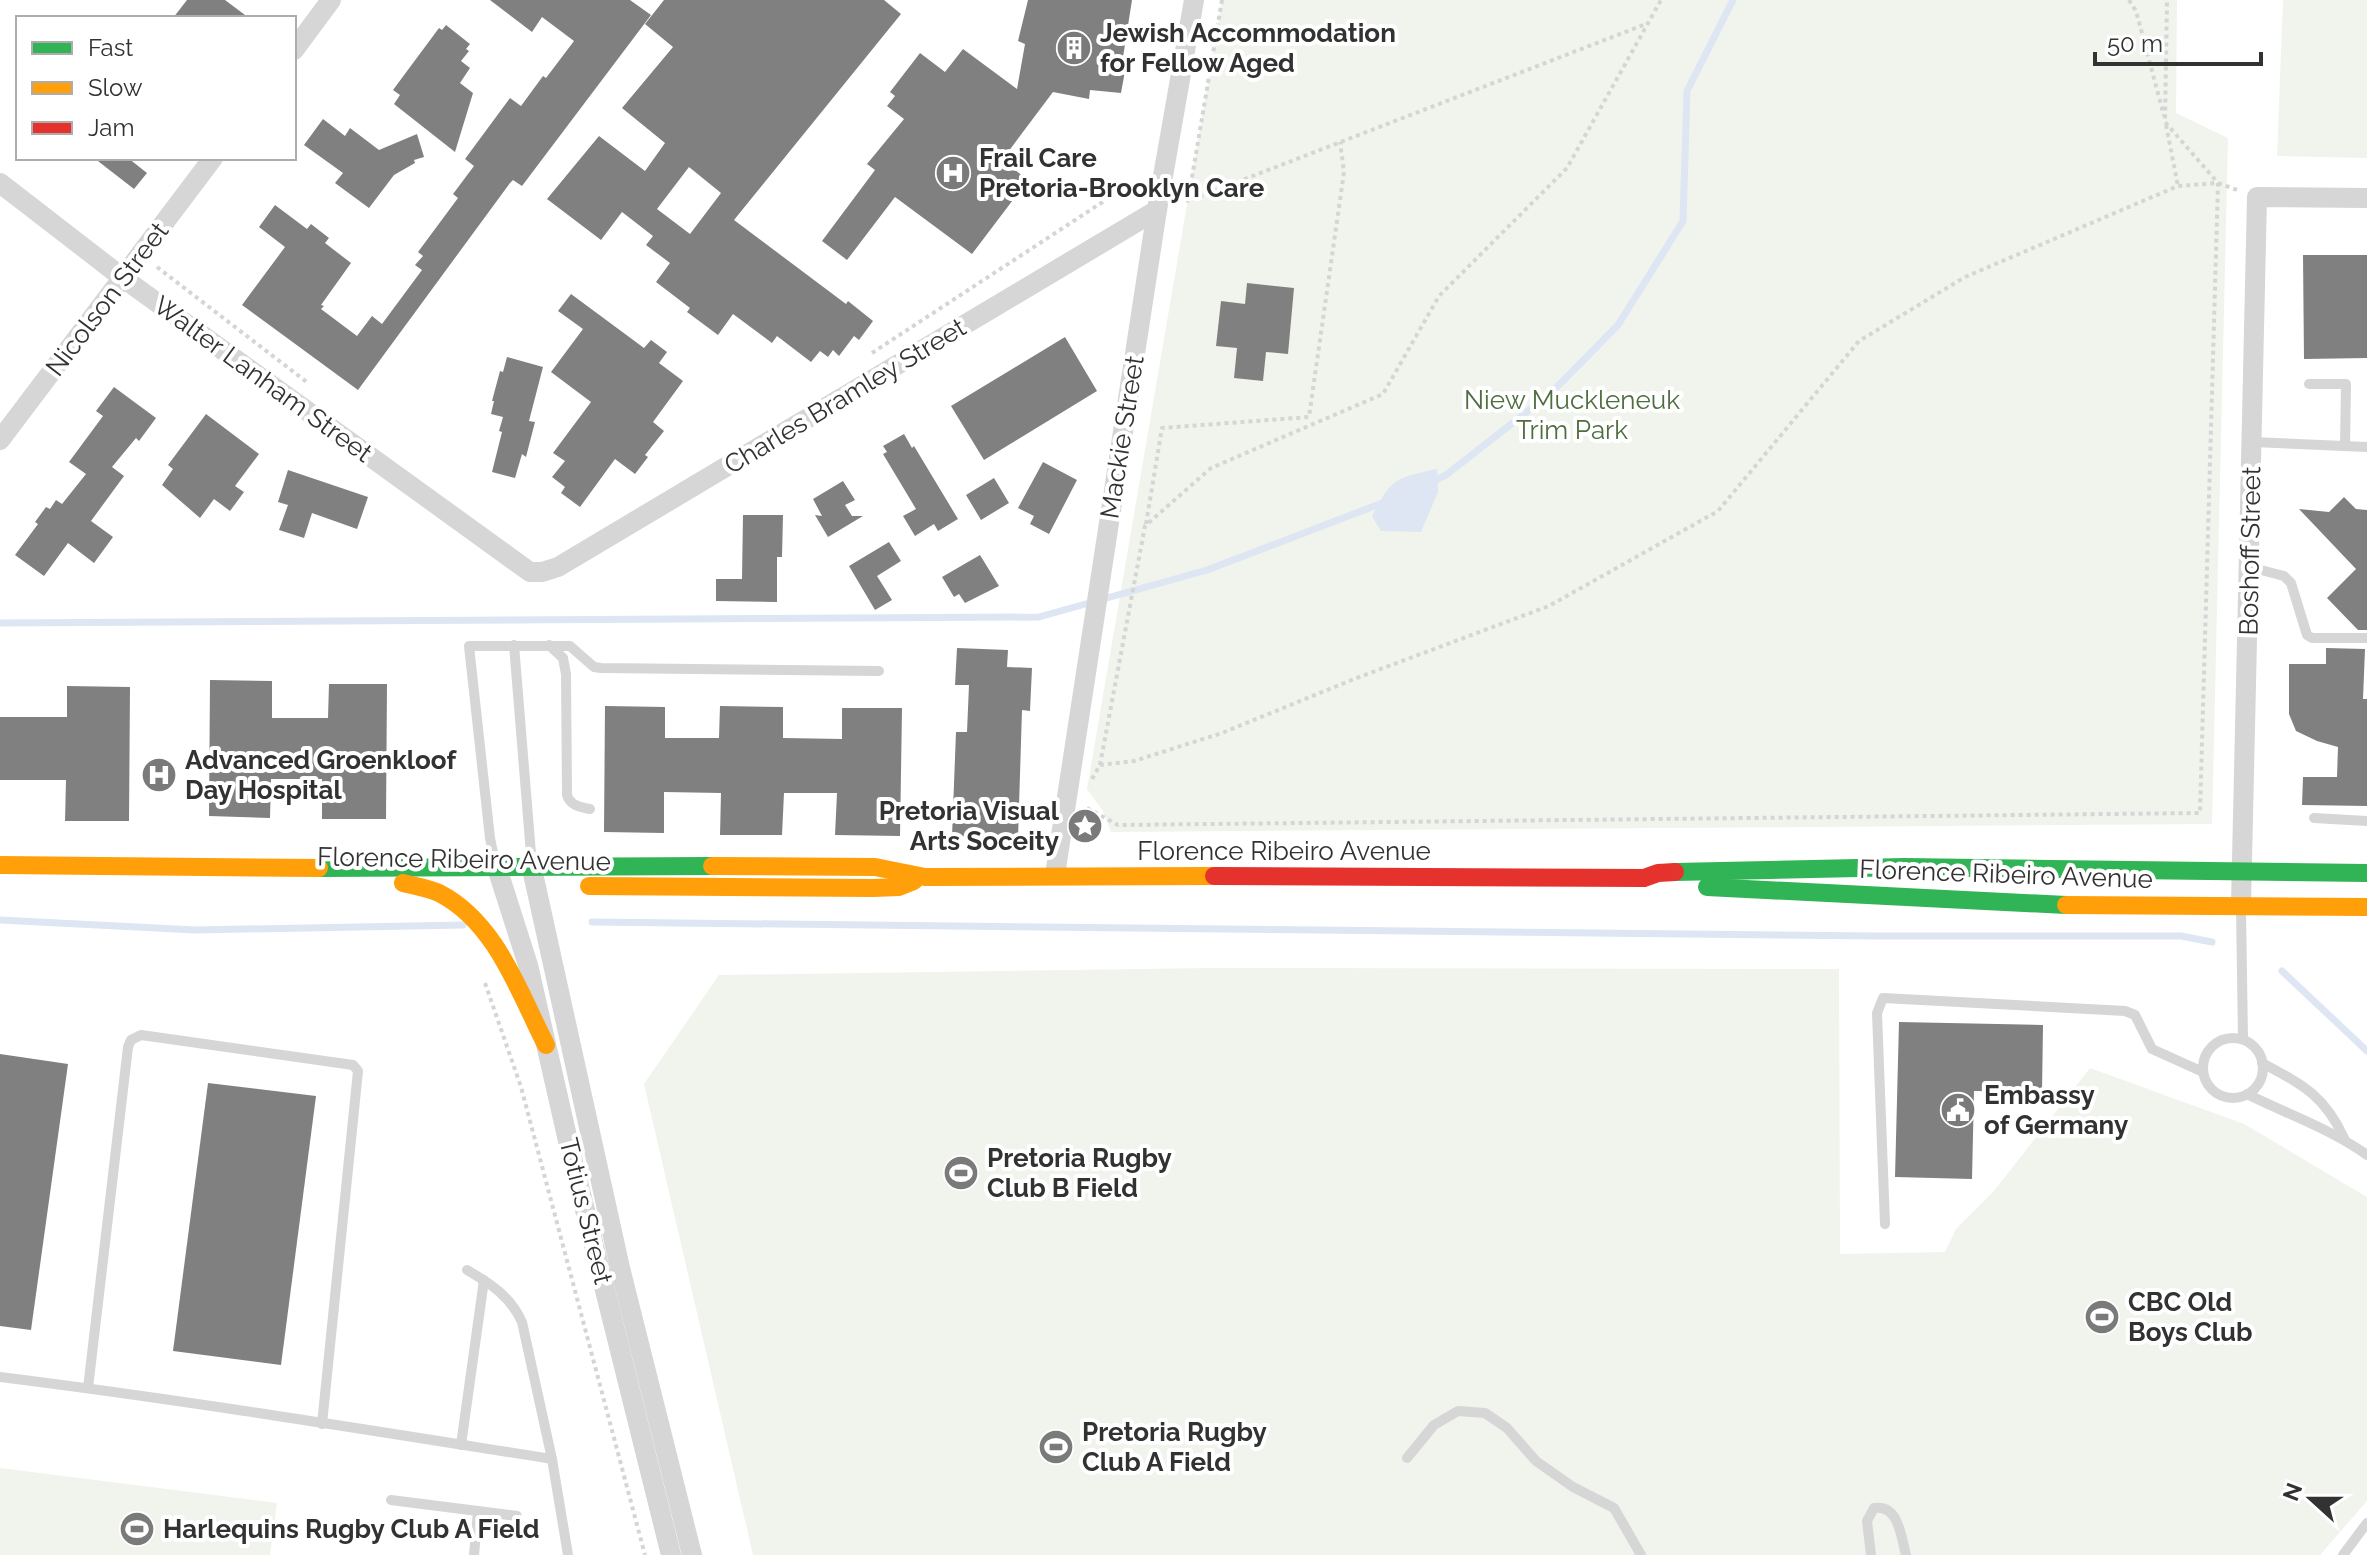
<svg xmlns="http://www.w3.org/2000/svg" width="2367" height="1555" font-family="Raleway,sans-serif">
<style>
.green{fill:#f0f4ed}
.water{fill:#dde6f2}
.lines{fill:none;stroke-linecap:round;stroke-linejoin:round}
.stream{stroke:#dde6f2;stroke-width:7}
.building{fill:#808080;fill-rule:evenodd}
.path{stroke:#d5d5d5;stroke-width:4;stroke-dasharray:4 4;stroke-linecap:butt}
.lane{stroke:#d6d6d6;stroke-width:10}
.street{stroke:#d6d6d6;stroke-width:20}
.fast{stroke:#30b455;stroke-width:18}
.slow{stroke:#ff9f0a;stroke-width:18}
.jam{stroke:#e5322d;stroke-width:18}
.labels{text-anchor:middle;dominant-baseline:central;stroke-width:8;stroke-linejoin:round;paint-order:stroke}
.poi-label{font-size:26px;font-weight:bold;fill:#323232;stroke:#fff;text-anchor:start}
.street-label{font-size:26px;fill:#323232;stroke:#fff}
.park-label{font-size:26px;fill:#4e6e3f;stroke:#fff}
</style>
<rect width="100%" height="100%" fill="#fff"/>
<g class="green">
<polygon points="1222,0 2177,0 2176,113 2228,138 2212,824 1111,832 1103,811 1087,789"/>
<polygon points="2283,0 2367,0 2367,158 2277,156"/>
<polygon points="1212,968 1839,969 1840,1254 1945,1252 1956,1229 1994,1191 2090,1068 2244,1124 2367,1197 2367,1501 2320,1555 753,1555 644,1084 719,975"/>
<polygon points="0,1468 277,1503 270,1555 0,1555"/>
</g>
<path class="water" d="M1437 469 1438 492 1421 532 1381 531 1372 516C1392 478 1395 478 1437 469Z"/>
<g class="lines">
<g class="stream">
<polyline points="1429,483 1446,475 1551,393 1618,325 1683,221 1687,91 1733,0"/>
<polyline points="0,623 1039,617 1207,570 1385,502"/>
<polyline points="0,920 195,930 463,925"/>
<polyline points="592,922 1875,936 2181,936 2212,942"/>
<polyline points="2282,971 2367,1051"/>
</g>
</g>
<g class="building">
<polygon points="187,0 225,0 249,18 173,18"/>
<polygon points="490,0 630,0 651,15 522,186 513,180 510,183 358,390 242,305 285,247 259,227 275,205 307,229 311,224 329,238 325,243 351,263 321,305 324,306 321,309 357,336 372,316 382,324 422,270 415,265 423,256 418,252 458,198 453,194 474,166 465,159 510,98 521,106 543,76 546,78 574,41 542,17 532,32"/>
<path d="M664 0H884L901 14 734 220 846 304 848 301 873 321 859 340 854 336 839 356 833 350 828 357 820 351 811 362 777 336 772 343 733 314 718 335 687 312 690 308 656 282 670 263 646 245 653 236 622 212 601 240 547 199 599 136 645 171 665 143 622 108 673 47 645 24ZM689 167 721 193 690 234 657 209Z"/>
<polygon points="1028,0 1132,0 1121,70 1125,71 1121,93 1090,90 1089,99 1053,92 1002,160 1028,180 972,254 895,197 847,260 822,241 875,170 867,164 904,119 887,106 895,96 890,92 920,53 945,72 963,49 1017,89 1025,44 1018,41"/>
<polygon points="446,25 470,44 466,49 469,51 461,61 470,68 460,83 473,93 455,152 394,104 400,95 393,90 439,28 442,30"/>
<polygon points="323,119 345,136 350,128 379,150 417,134 424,157 414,160 415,163 394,175 369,208 335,183 343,173 304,145"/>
<polygon points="94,158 128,158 147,173 134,189"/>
<polygon points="2303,255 2367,255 2367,358 2304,359"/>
<polygon points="1247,283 1294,288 1288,354 1266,352 1263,381 1234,378 1237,348 1216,346 1221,301 1245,304"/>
<polygon points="571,294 644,348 651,340 667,352 659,363 683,381 653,422 664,431 645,455 648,457 635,474 615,459 580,507 561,493 565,487 552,477 565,461 553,453 591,402 551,372 583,329 558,311"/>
<polygon points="1065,337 1097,391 984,460 951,406"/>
<polygon points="507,357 543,367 529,421 535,422 526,457 522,454 515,478 492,472 502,432 499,431 503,417 491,414 494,401 492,401 500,371 503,372"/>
<polygon points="114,387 156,418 139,441 136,438 112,467 124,476 91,521 113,537 94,563 68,543 44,576 15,555 38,524 35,522 46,507 50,509 56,500 62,504 86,474 69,462 103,416 96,411"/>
<polygon points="206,414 259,454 235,486 244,492 230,511 214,499 200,518 162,485 173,469 168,465"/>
<polygon points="904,434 912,448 914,446 958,519 938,531 934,524 915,536 903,516 916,509 883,454 887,452 883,446"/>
<polygon points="1043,462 1077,480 1049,534 1030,524 1034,516 1018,508"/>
<polygon points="288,470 368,497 357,529 312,513 304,538 279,530 288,505 278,502"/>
<polygon points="994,478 1009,503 981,520 966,495"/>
<polygon points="843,481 855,500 845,505 852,516 863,516 828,537 815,515 822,516 813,499"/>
<polygon points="2344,497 2356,509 2367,510 2367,630 2358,630 2327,598 2356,569 2299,509 2329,512"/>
<polygon points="743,515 783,515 782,557 777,557 777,602 716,601 716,579 742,579"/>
<polygon points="889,542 901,561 877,576 892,600 875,610 849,566"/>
<polygon points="980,555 999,586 965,603 959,594 954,597 942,577"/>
<polygon points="957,648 1008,650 1007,667 1032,668 1030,711 1022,710 1018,838 952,836 956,732 967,732 969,685 955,685"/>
<polygon points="2326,648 2365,649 2363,699 2367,699 2367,806 2302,805 2303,777 2337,777 2338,747 2317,741 2296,731 2289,714 2289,664 2326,664"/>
<polygon points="210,680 272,681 272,718 328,718 329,684 387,684 386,819 322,819 322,779 271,779 270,818 209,816"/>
<polygon points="67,686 130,687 129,821 65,821 66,780 0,780 0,717 67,717"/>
<polygon points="605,706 665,707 665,738 719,738 720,706 783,707 783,738 842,739 842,708 902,708 900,836 835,835 837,793 784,793 782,835 720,835 721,793 664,792 664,833 604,832"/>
<polygon points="1899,1022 2043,1025 2042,1092 1974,1091 1972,1179 1895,1177"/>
<polygon points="0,1054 68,1064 31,1330 0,1326"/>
<polygon points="208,1083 316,1096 281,1365 173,1351"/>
</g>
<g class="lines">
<g class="path">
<polyline points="1222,0 1188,201 1646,24"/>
<polyline points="2129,0 2136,11 2164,116"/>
<polyline points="2166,125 2178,186"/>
<polyline points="157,267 308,383"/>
<polyline points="872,353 1124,188"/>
<polyline points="1146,524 1162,428 1309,417 1344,172 1340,142"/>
<polyline points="1100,765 1145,526 1211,468 1383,394 1439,296 1567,168 1661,0"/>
<polyline points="1092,779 1100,765 1134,761 1222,733 1354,679 1549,606 1718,511 1859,341 1965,277 2178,186 2218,183 2240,191"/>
<polyline points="1087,808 1118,825 2200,813 2218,183 2165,122 2167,0"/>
<polyline points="485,983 521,1087 645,1555"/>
</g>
<g class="lane">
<polyline points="2309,384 2346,384 2345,446"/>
<polyline points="2253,442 2367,447"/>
<polyline points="2249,567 2284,576 2291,583 2307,635 2312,638 2367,638"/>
<polyline points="514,645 532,866"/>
<path d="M549 645 563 658 566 674 567 795C570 805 579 807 590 809"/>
<polyline points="2314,818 2367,821"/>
<polyline points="496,867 490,838 469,646 570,646 594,667 601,668 879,671"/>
<polyline points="2241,909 2243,1039"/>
<circle cx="2233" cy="1068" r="30"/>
<path d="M2262 1063C2303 1085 2324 1095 2344 1138"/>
<path d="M2247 1094C2287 1114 2331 1129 2367 1155"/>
<polyline points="1885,1224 1877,1013 1883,998 2125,1011 2135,1015 2152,1049 2203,1072"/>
<path d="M467 1270C491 1284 510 1296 522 1322L552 1459"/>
<path d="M0 1377C184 1400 368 1430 552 1459L568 1555"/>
<polyline points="88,1388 128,1047 131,1040 141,1035 353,1065 358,1071 322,1424"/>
<polyline points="461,1445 484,1280"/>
<polyline points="1407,1458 1434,1425 1458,1411 1485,1413 1507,1428 1536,1461 1573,1487 1614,1508 1641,1555"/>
<polyline points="391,1500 517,1516"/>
<polyline points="474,1555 478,1511"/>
<path d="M1871 1555 1867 1521 1874 1508C1899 1504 1901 1537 1906 1555"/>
<polyline points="2343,1555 2367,1523"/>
</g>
<g class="street">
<polyline points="294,50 331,0"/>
<polyline points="0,183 123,278 530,572 542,572 558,567 1157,210"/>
<polyline points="0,440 213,158"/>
<polyline points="497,868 528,965 571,1154 671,1555"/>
<polyline points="532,869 620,1268 692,1555"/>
<polyline points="1055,875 1157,210 1194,0"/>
<polyline points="2241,905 2257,197 2367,198"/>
</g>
<g class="fast">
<polyline points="319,868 712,866"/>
<polyline points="1675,872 1904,867 2367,873"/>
<polyline points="1707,887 2066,905"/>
</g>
<g class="slow">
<polyline points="0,865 319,868"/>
<polyline points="712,866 875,867 925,877 1214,876"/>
<path d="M403 883C415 886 428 888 439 893 496 922 519 992 546 1045"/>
<polyline points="589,886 873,888 899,887 914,881"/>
<polyline points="2066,905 2367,907"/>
</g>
<polyline class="jam" points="1214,876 1644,878 1658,873 1675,872"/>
</g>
<defs>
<symbol id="building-disc" viewBox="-11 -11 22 22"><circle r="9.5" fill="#7a7a7a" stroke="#fff"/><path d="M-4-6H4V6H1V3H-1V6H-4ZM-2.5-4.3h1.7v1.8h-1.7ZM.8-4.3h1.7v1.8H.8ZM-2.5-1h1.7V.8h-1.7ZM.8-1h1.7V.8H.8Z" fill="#fff"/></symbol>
<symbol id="hospital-disc" viewBox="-11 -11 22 22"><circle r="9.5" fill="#7a7a7a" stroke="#fff"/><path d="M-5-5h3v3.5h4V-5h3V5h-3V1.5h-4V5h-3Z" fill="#fff"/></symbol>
<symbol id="sight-disc" viewBox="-11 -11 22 22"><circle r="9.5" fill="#7a7a7a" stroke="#fff"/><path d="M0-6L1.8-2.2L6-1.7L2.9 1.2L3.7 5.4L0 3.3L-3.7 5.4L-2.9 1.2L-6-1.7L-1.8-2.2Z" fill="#fff"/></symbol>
<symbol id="civic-disc" viewBox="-11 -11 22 22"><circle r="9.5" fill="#7a7a7a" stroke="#fff"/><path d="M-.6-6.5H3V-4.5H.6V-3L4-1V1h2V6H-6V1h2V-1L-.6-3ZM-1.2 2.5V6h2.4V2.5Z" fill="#fff"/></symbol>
<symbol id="stadium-disc" viewBox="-11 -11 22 22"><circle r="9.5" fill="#7a7a7a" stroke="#fff"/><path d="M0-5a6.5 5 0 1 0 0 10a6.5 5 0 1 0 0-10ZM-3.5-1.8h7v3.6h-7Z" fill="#fff"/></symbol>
</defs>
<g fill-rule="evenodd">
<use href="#building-disc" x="1054" y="28" width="40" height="40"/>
<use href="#hospital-disc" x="933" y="153" width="40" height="40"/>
<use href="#hospital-disc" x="139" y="755" width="40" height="40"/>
<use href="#sight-disc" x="1065" y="806" width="40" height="40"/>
<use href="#civic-disc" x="1938" y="1090" width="40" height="40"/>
<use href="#stadium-disc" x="941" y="1153" width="40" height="40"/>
<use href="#stadium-disc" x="2082" y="1297" width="40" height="40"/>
<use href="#stadium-disc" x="1036" y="1427" width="40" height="40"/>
<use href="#stadium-disc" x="117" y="1509" width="40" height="40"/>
</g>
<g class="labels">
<g class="poi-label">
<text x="1100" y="33">Jewish Accommodation<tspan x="1100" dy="30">for Fellow Aged</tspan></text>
<text x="979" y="158">Frail Care<tspan x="979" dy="30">Pretoria-Brooklyn Care</tspan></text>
<text x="185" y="760">Advanced Groenkloof<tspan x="185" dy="30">Day Hospital</tspan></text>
<text x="1059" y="811" text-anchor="end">Pretoria Visual<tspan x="1059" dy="30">Arts Soceity</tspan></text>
<text x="1984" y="1095">Embassy<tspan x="1984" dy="30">of Germany</tspan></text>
<text x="987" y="1158">Pretoria Rugby<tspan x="987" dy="30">Club B Field</tspan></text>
<text x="2128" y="1302">CBC Old<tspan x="2128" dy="30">Boys Club</tspan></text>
<text x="1082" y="1432">Pretoria Rugby<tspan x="1082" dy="30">Club A Field</tspan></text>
<text x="163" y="1529">Harlequins Rugby Club A Field</text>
</g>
<g class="street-label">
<text transform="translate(107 299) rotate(-53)">Nicolson Street</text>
<text transform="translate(263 379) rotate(36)">Walter Lanham Street</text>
<text transform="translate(845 396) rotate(-31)">Charles Bramley Street</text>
<text transform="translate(1122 437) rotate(-81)">Mackie Street</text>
<text transform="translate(2250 551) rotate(-89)">Boshoff Street</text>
<text x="1284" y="851">Florence Ribeiro Avenue</text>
<text transform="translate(464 859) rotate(1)">Florence Ribeiro Avenue</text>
<text transform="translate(2006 874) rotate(2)">Florence Ribeiro Avenue</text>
<text transform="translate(586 1211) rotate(76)">Totius Street</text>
</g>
<g class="park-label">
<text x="1572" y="400">Niew Muckleneuk<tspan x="1572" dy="30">Trim Park</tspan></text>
</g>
</g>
<rect x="16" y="16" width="280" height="144" fill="#ffffff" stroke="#adadad" stroke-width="2"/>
<rect x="32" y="42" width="40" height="12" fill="#30b455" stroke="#adadad" stroke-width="2"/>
<text x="88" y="56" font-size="24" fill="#323232">Fast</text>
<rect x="32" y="82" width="40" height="12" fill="#ff9f0a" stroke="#adadad" stroke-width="2"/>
<text x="88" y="96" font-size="24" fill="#323232">Slow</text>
<rect x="32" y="122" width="40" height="12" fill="#e5322d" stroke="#adadad" stroke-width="2"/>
<text x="88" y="136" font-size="24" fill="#323232">Jam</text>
<g transform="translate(2311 1499) rotate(291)" stroke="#ffffff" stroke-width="6" paint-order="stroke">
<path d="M0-6L14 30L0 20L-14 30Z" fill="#323232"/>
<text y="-12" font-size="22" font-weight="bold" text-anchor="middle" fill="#323232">N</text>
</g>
<path d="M2095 52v12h166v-12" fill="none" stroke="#323232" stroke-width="4"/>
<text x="2107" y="52" font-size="24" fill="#323232" stroke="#ffffff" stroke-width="6" paint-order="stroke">50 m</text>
</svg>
